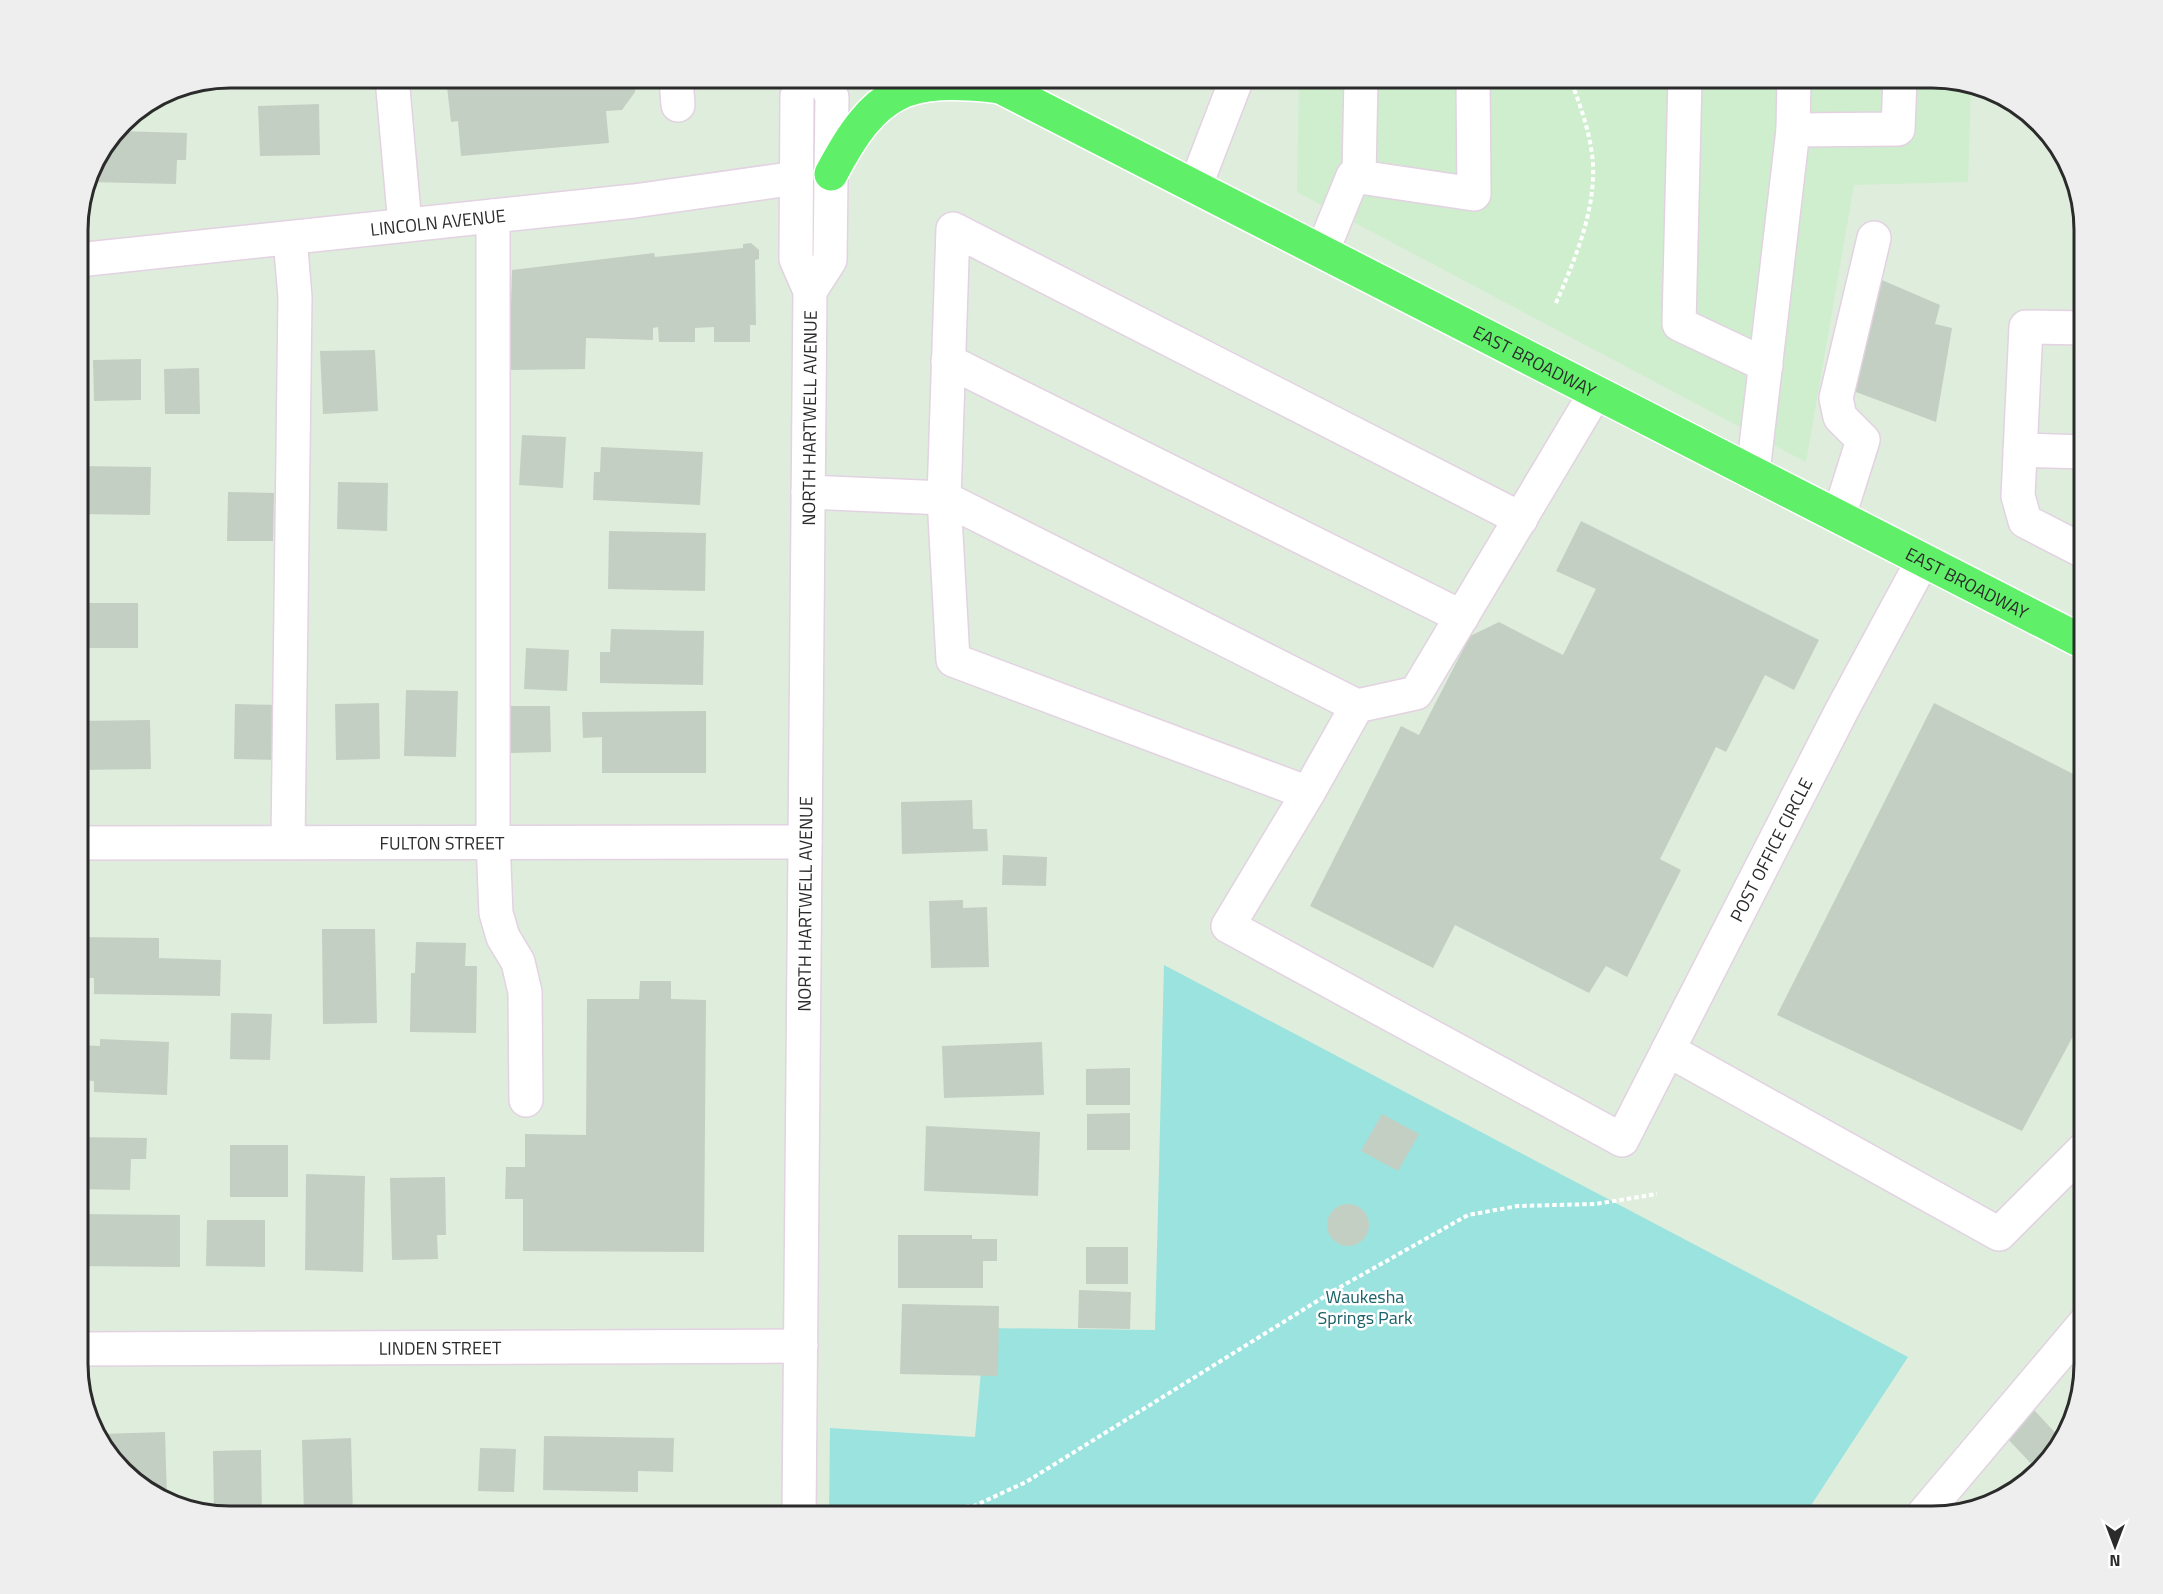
<svg xmlns="http://www.w3.org/2000/svg" width="2163" height="1594" font-family="'Titillium Web',sans-serif">
<style>
.education{fill:#ceeecd}
.green{fill:#9ae3df}
.building{fill:#c4cfc3}
.lines{fill:none;stroke-linecap:round;stroke-linejoin:round}
.minor-casing{stroke:#e3d2e2;stroke-width:36}
.major-casing{stroke:#fff;stroke-width:36}
.path{stroke:#fff;stroke-width:4;stroke-dasharray:4.5 3;stroke-linecap:butt}
.minor{stroke:#fff;stroke-width:33}
.major{stroke:#5fef68;stroke-width:33}
.labels{text-anchor:middle;dominant-baseline:central;stroke-width:5;stroke-linejoin:round;paint-order:stroke}
.street-label{font-size:18px;fill:#2b2b2b;stroke:#fff}
.park-label{font-size:18px;fill:#1b6168;stroke:#fff}
.rim{fill:none;stroke:#2b2b2b;stroke-width:3}
</style>
<rect width="100%" height="100%" fill="#dfeddd"/>
<polygon class="education" points="1299,78 1933,78 1971,84 1968,182 1854,185 1806,462 1297,192"/>
<polygon class="green" points="1164,965 1908,1357 1804,1516 829,1516 830,1428 975,1437 985,1328 1155,1330"/>
<g class="building">
<polygon points="446,78 634,78 635,92 622,110 606,111 609,143 461,156 458,121 451,122"/>
<polygon points="319,104 320,155 260,156 258,106"/>
<polygon points="118,131 187,133 186,160 177,160 176,184 89,182 94,163"/>
<polygon points="751,243 759,250 759,259 755,260 756,325 750,325 750,342 714,342 714,327 695,328 695,342 659,342 658,327 653,328 653,340 586,338 585,369 509,370 512,270 654,253 655,257 743,248 743,244"/>
<polygon points="1875,277 1940,305 1935,324 1952,328 1936,422 1848,389"/>
<polygon points="375,350 378,411 323,414 320,351"/>
<polygon points="141,359 141,400 94,401 93,360"/>
<polygon points="199,368 200,414 165,414 164,369"/>
<polygon points="522,435 566,437 563,488 519,485"/>
<polygon points="601,447 703,452 700,505 593,500 594,472 600,472"/>
<polygon points="78,466 151,467 150,515 78,514"/>
<polygon points="338,482 388,483 387,531 337,529"/>
<polygon points="228,492 274,493 273,541 227,541"/>
<polygon points="1581,521 1819,640 1794,690 1765,675 1726,752 1716,747 1660,859 1681,870 1627,977 1606,966 1589,993 1455,925 1433,968 1310,906 1401,726 1419,735 1470,636 1499,622 1563,655 1596,589 1556,571"/>
<polygon points="609,531 706,533 705,591 608,589"/>
<rect x="88" y="603" width="50" height="45"/>
<polygon points="611,629 704,631 703,685 600,683 600,652 610,652"/>
<polygon points="526,648 569,650 567,691 524,689"/>
<polygon points="406,690 458,691 456,757 404,756"/>
<polygon points="379,703 380,759 336,760 335,704"/>
<polygon points="1934,703 2085,780 2085,1014 2022,1131 1777,1015"/>
<polygon points="235,704 282,705 281,760 234,759"/>
<polygon points="508,706 550,706 551,752 510,753"/>
<polygon points="706,711 706,773 602,773 602,737 583,738 582,712"/>
<polygon points="150,720 151,769 78,770 78,721"/>
<polygon points="972,800 973,829 987,829 988,851 902,854 901,802"/>
<polygon points="1003,855 1047,857 1046,886 1002,885"/>
<polygon points="963,900 963,908 987,907 989,967 931,968 929,901"/>
<polygon points="322,929 375,929 377,1023 323,1024"/>
<polygon points="78,937 159,938 159,958 221,960 220,996 94,994 94,978 78,978"/>
<polygon points="416,942 466,943 465,966 477,966 476,1033 410,1032 411,973 415,973"/>
<polygon points="640,981 671,981 671,999 706,1000 704,1252 523,1251 523,1199 505,1199 506,1167 525,1167 525,1134 586,1135 587,999 639,999"/>
<polygon points="231,1013 272,1014 270,1060 230,1059"/>
<polygon points="100,1039 169,1042 167,1095 94,1092 94,1081 78,1080 78,1045 100,1046"/>
<polygon points="1042,1042 1044,1095 944,1098 942,1046"/>
<polygon points="1130,1068 1130,1105 1086,1105 1086,1069"/>
<polygon points="1130,1113 1130,1150 1087,1150 1087,1114"/>
<polygon points="1382,1114 1419,1134 1398,1171 1361,1151"/>
<polygon points="926,1126 1040,1132 1038,1196 924,1191"/>
<polygon points="78,1137 147,1138 146,1159 131,1159 130,1190 78,1189"/>
<rect x="230" y="1145" width="58" height="52"/>
<polygon points="306,1174 365,1176 363,1272 305,1270"/>
<polygon points="445,1177 446,1235 437,1235 438,1259 392,1260 390,1178"/>
<circle cx="1348" cy="1225" r="21"/>
<polygon points="78,1214 180,1215 180,1267 78,1266"/>
<polygon points="207,1220 265,1220 265,1267 206,1266"/>
<polygon points="898,1235 972,1235 972,1239 997,1239 997,1261 983,1261 983,1288 898,1288"/>
<rect x="1086" y="1247" width="42" height="37"/>
<polygon points="1079,1290 1131,1292 1130,1329 1078,1328"/>
<polygon points="902,1304 999,1306 998,1376 900,1374"/>
<polygon points="2085,1358 2085,1364 2082,1381 2072,1368"/>
<polygon points="2034,1410 2062,1440 2054,1456 2037,1470 2006,1437"/>
<polygon points="165,1432 167,1500 138,1485 99,1441 99,1434"/>
<polygon points="544,1436 674,1438 673,1472 638,1471 638,1492 543,1490"/>
<polygon points="351,1438 353,1516 304,1516 302,1440"/>
<polygon points="480,1448 516,1449 514,1492 478,1491"/>
<polygon points="261,1450 262,1516 214,1513 213,1451"/>
</g>
<g class="lines">
<defs>
<g id="minor">
<polyline points="392,78 405,225"/>
<polyline points="676,78 678,105"/>
<polyline points="1685,78 1679,324 1766,365"/>
<polyline points="1793,130 1794,78"/>
<polyline points="1359,176 1361,78"/>
<polyline points="1195,187 1237,78"/>
<polyline points="493,216 493,842 496,913 503,937 518,962 525,992 526,1100"/>
<polyline points="1322,252 1353,176 1474,194 1473,78"/>
<path id="s1" d="M78 260 634 201 796 178"/>
<polyline points="810,291 830,260 832,97 823,78"/>
<polyline points="2085,328 2026,327 2018,496 2025,521 2085,552"/>
<polyline points="948,361 1462,617"/>
<polyline points="2020,450 2085,452"/>
<polyline points="1753,472 1793,130 1898,129 1900,78"/>
<polyline points="808,492 944,498 953,660 1308,793 1357,706 1416,693 1596,392"/>
<polyline points="1839,516 1863,440 1840,417 1836,398 1874,238"/>
<polyline points="1357,706 944,498 953,229 1521,519"/>
<path id="s2" d="M1308 793 1228 926 1622 1140 1842 710 1923 560"/>
<polyline points="288,842 295,297 290,238"/>
<path id="s3" d="M78 843 805 842"/>
<polyline points="1668,1050 1999,1234 2085,1148"/>
<path id="s4" d="M78 1349 801 1346"/>
<path id="s5" d="M799 1516 810 291 796 259 797 96 803 78"/>
<polyline points="1922,1516 2085,1323"/>
</g>
<g id="major">
<path id="s6" d="M983 78 2085 643"/>
<path d="M831 174C876 88 906 76 1001 87"/>
</g>
</defs>
<use href="#minor" class="minor-casing"/>
<use href="#major" class="major-casing"/>
<g class="path">
<path d="M1556 303C1575 259 1595 213 1593 164 1591 134 1580 105 1570 78"/>
<polyline points="853,1513 974,1506 1026,1482 1335,1290 1468,1215 1518,1206 1596,1204 1657,1194"/>
</g>
<use href="#minor" class="minor"/>
<use href="#major" class="major"/>
</g>
<g class="labels">
<g class="street-label">
<text stroke="none"><textPath href="#s1" startOffset="362">LINCOLN AVENUE</textPath></text>
<text stroke="none"><textPath href="#s6" startOffset="620">EAST BROADWAY</textPath></text>
<text stroke="none"><textPath href="#s5" startOffset="1098">NORTH HARTWELL AVENUE</textPath></text>
<text stroke="none"><textPath href="#s6" startOffset="1106">EAST BROADWAY</textPath></text>
<text stroke="none"><textPath href="#s3" startOffset="364">FULTON STREET</textPath></text>
<text stroke="none"><textPath href="#s2" startOffset="930">POST OFFICE CIRCLE</textPath></text>
<text stroke="none"><textPath href="#s5" startOffset="612">NORTH HARTWELL AVENUE</textPath></text>
<text stroke="none"><textPath href="#s4" startOffset="362">LINDEN STREET</textPath></text>
</g>
<g class="park-label">
<text x="1365" y="1296">Waukesha<tspan x="1365" dy="21">Springs Park</tspan></text>
</g>
</g>
<path d="M0 0H2163V1594H0ZM230 88H1932A142 142 0 0 1 2074 230V1364A142 142 0 0 1 1932 1506H230A142 142 0 0 1 88 1364V230A142 142 0 0 1 230 88Z" fill="#eee" fill-rule="evenodd"/>
<path class="rim" d="M230 88H1932A142 142 0 0 1 2074 230V1364A142 142 0 0 1 1932 1506H230A142 142 0 0 1 88 1364V230A142 142 0 0 1 230 88Z"/>
<g transform="translate(2115 1546) rotate(180)" stroke="#ffffff" stroke-width="4.5" paint-order="stroke">
<path d="M0-4.5L10 22L0 15L-10 22Z" fill="#2b2b2b"/>
<text y="-9" font-size="16" font-weight="bold" text-anchor="middle" fill="#2b2b2b">N</text>
</g>
</svg>
